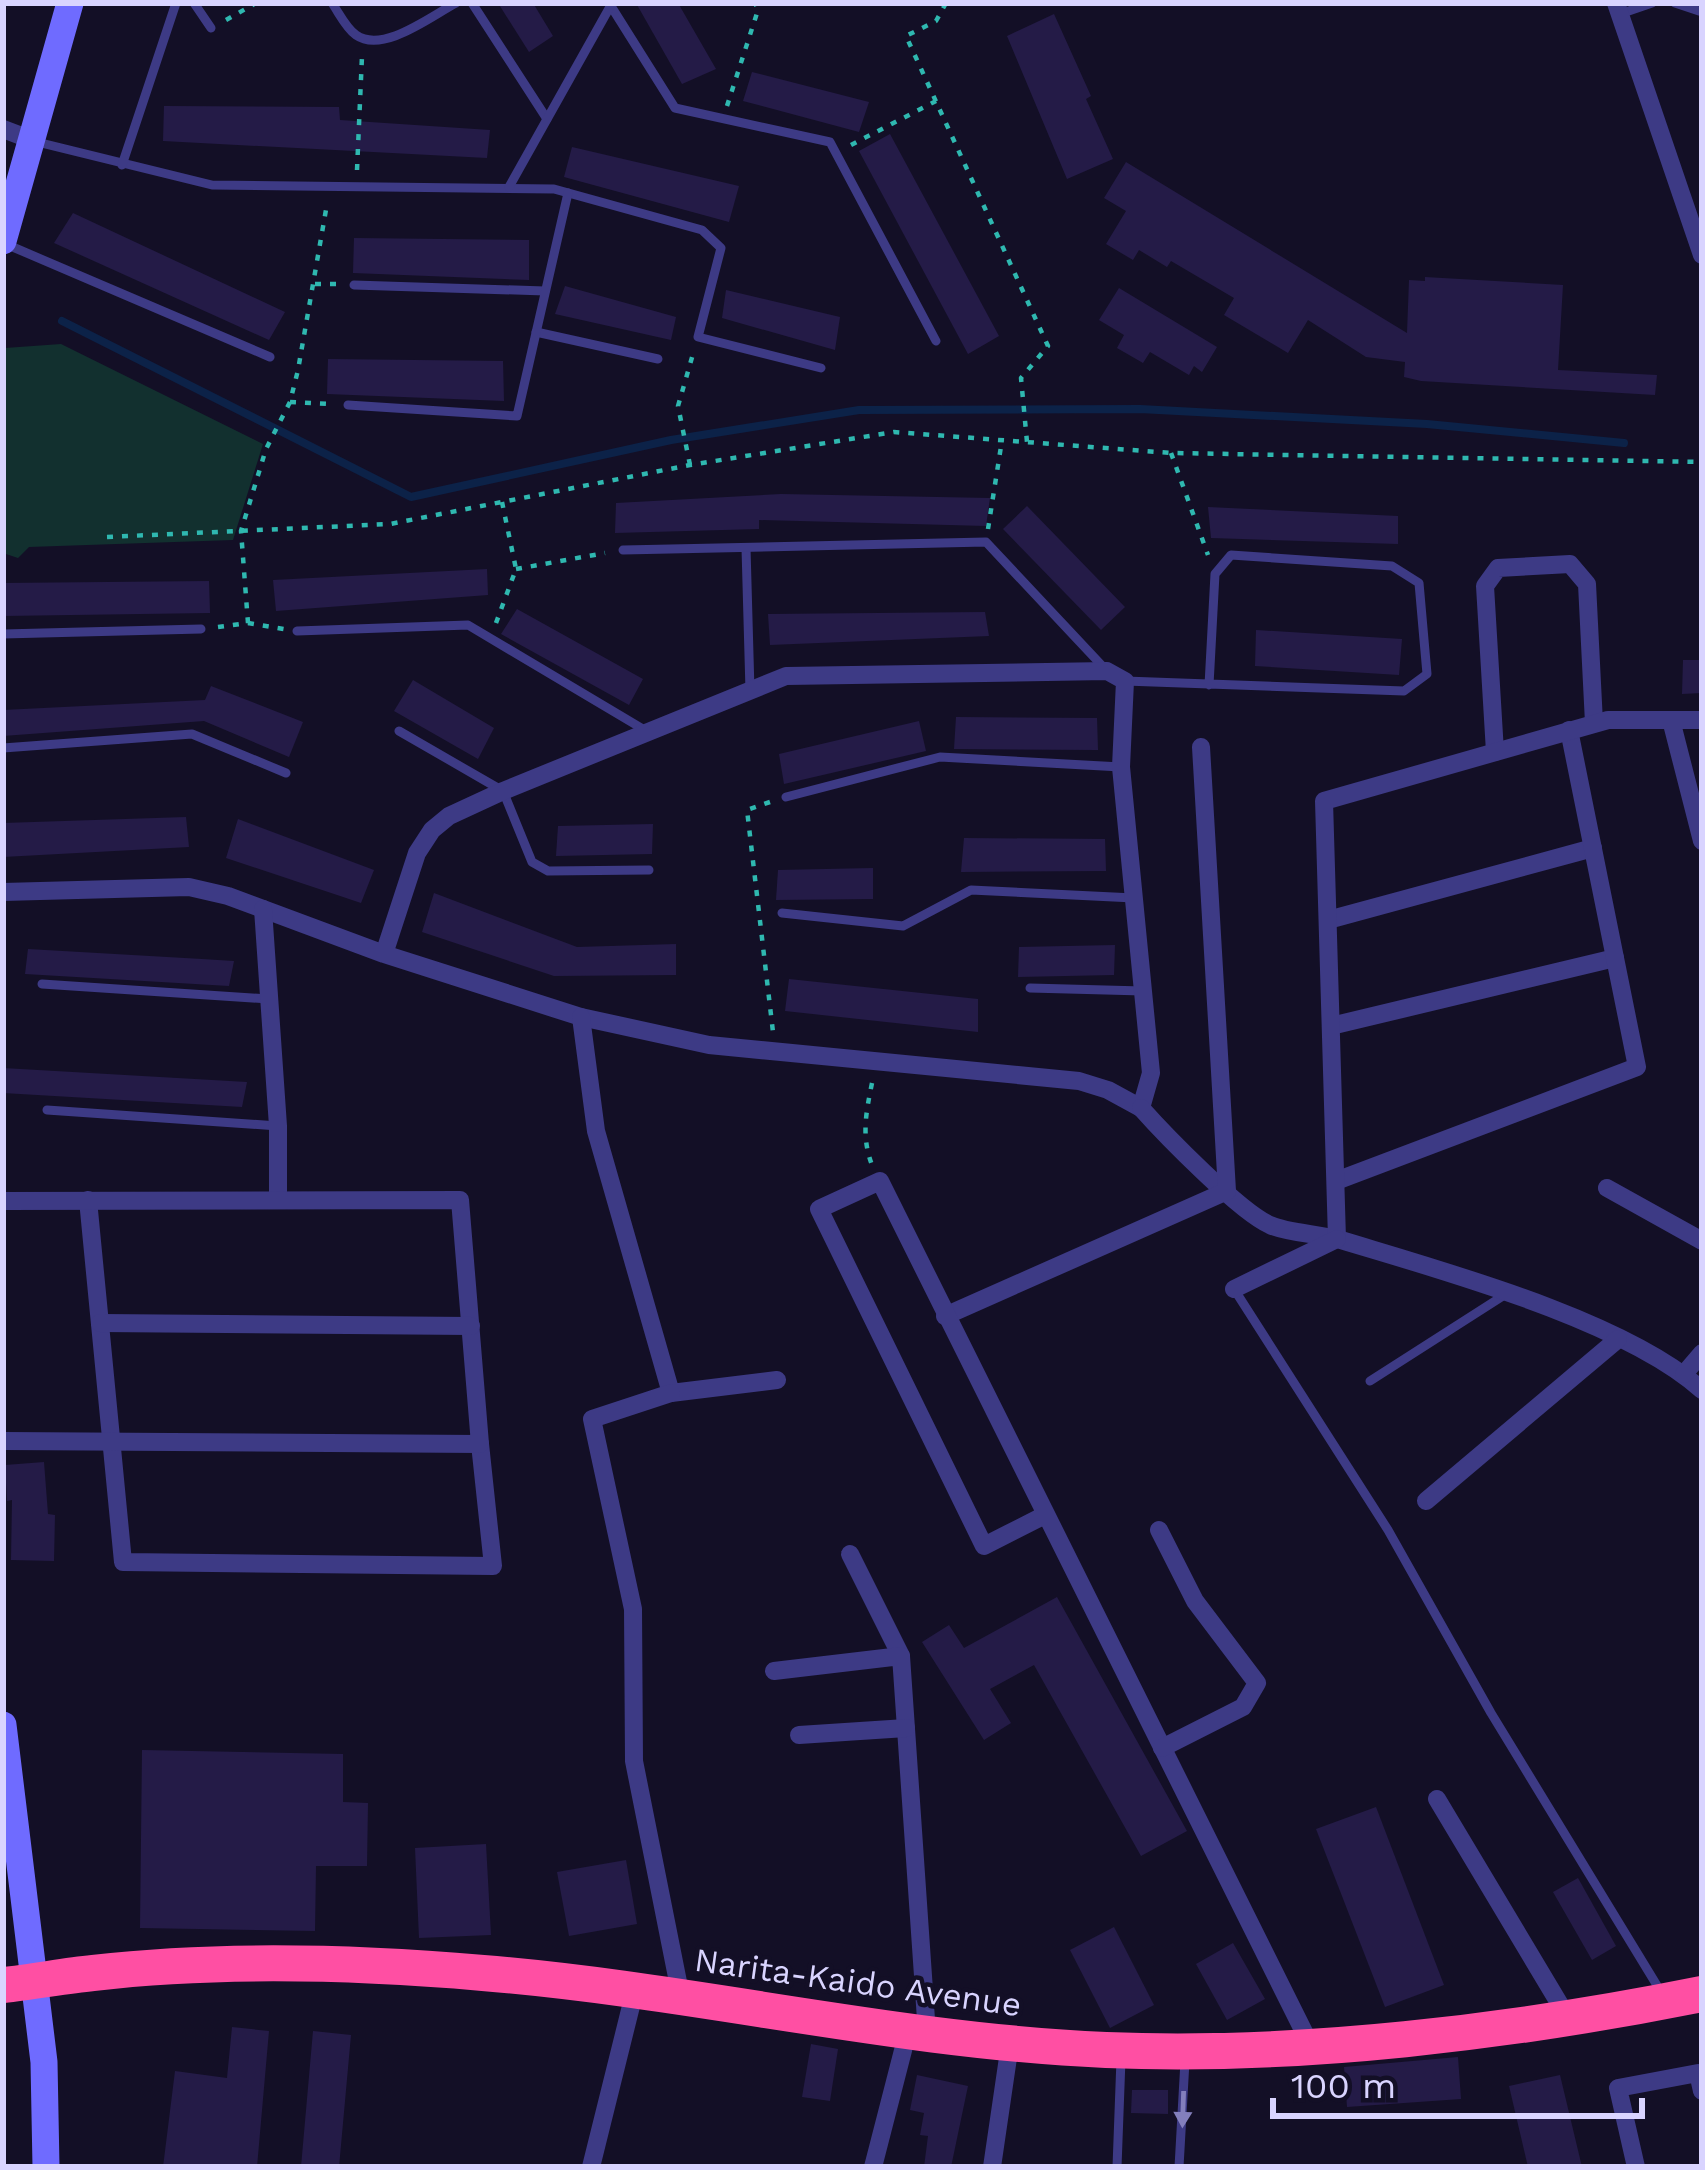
<svg xmlns="http://www.w3.org/2000/svg" width="1705" height="2170" font-family="'Work Sans',sans-serif">
<style>
.green{fill:#12302f}
.lines{fill:none;stroke-linecap:round;stroke-linejoin:round}
.stream{stroke:#0c2248;stroke-width:8}
.building{fill:#241b47}
.path{stroke:#2fb8b0;stroke-width:4.5;stroke-dasharray:6 9;stroke-linecap:butt}
.lane{stroke:#3d3a85;stroke-width:9}
.street{stroke:#3d3a85;stroke-width:18}
.secondary{stroke:#6f6bff;stroke-width:27}
.highway{stroke:#ff4fa3;stroke-width:36}
.oneway{fill:#837fbc}
.labels{text-anchor:middle;dominant-baseline:central;stroke-width:9;stroke-linejoin:round;paint-order:stroke}
.street-label{font-size:33px;fill:#d9d4ff;stroke:#130f26}
</style>
<rect width="100%" height="100%" fill="#130f26"/>
<polygon class="green" points="61,344 263,444 233,540 29,547 18,558 3,553 3,356 5,348"/>
<g class="lines">
<polyline class="stream" points="62,321 411,497 671,440 859,410 1140,409 1427,424 1624,443"/>
</g>
<g class="building">
<polygon points="498,3 533,3 553,36 529,52"/>
<polygon points="636,3 678,3 716,69 682,84"/>
<polygon points="1054,14 1091,96 1086,99 1113,159 1067,179 1007,36"/>
<polygon points="752,72 869,102 859,132 743,101"/>
<polygon points="164,106 339,107 340,120 490,130 487,158 163,141"/>
<polygon points="890,134 999,336 968,354 859,151"/>
<polygon points="572,147 739,186 729,222 564,177"/>
<polygon points="1126,162 1407,333 1409,280 1425,281 1425,277 1563,285 1558,370 1657,375 1655,395 1421,381 1404,377 1405,362 1366,357 1308,320 1288,353 1224,315 1234,298 1171,261 1167,267 1139,250 1133,260 1106,244 1126,211 1104,198"/>
<polygon points="73,213 285,312 269,340 54,243"/>
<polygon points="354,238 529,240 529,280 353,273"/>
<polygon points="565,286 676,317 671,340 555,314"/>
<polygon points="1119,288 1217,347 1202,372 1194,366 1189,375 1150,352 1143,363 1117,348 1124,335 1099,320"/>
<polygon points="726,290 840,317 835,350 722,318"/>
<polygon points="328,359 503,361 504,401 327,394"/>
<polygon points="781,494 990,498 986,526 759,520 759,529 615,533 616,503"/>
<polygon points="1027,506 1125,607 1101,630 1003,529"/>
<polygon points="1208,507 1398,516 1398,544 1211,538"/>
<polygon points="487,569 488,595 276,611 273,580"/>
<polygon points="209,581 210,613 3,616 3,583"/>
<polygon points="517,609 643,679 629,705 501,634"/>
<polygon points="985,612 989,636 770,645 768,614"/>
<polygon points="1256,630 1402,639 1399,675 1255,666"/>
<polygon points="1683,660 1702,660 1702,693 1682,694"/>
<polygon points="413,680 494,728 478,759 394,711"/>
<polygon points="211,686 303,722 289,757 204,721 3,736 3,710 205,700"/>
<polygon points="956,717 1097,718 1098,750 954,749"/>
<polygon points="919,721 926,751 784,784 779,754"/>
<polygon points="186,817 189,847 3,857 3,823"/>
<polygon points="238,819 374,870 361,903 226,858"/>
<polygon points="653,824 652,854 556,856 558,826"/>
<polygon points="964,838 1105,839 1106,871 961,872"/>
<polygon points="873,868 873,899 776,900 778,870"/>
<polygon points="434,893 577,947 676,944 676,975 554,976 422,932"/>
<polygon points="1115,945 1114,975 1018,977 1019,947"/>
<polygon points="28,949 202,959 234,961 229,986 25,974"/>
<polygon points="789,979 978,999 978,1032 785,1011"/>
<polygon points="3,1068 247,1082 242,1107 3,1093"/>
<polygon points="44,1462 48,1514 55,1515 54,1561 11,1560 12,1500 7,1501 5,1465"/>
<polygon points="1057,1597 1187,1831 1141,1856 1034,1665 990,1689 1011,1723 984,1740 922,1642 949,1625 964,1648"/>
<polygon points="142,1750 343,1754 343,1802 368,1803 367,1866 316,1866 315,1931 140,1928"/>
<polygon points="1376,1807 1444,1985 1385,2007 1316,1829"/>
<polygon points="486,1844 491,1935 419,1938 415,1848"/>
<polygon points="626,1860 637,1924 569,1936 557,1872"/>
<polygon points="1578,1878 1616,1946 1592,1960 1553,1892"/>
<polygon points="1114,1927 1154,2005 1110,2028 1070,1950"/>
<polygon points="1233,1943 1265,1999 1227,2020 1196,1964"/>
<polygon points="232,2027 269,2031 257,2167 163,2167 175,2071 227,2078"/>
<polygon points="313,2031 351,2035 339,2167 301,2167"/>
<polygon points="811,2044 838,2049 830,2101 802,2097"/>
<polygon points="1458,2057 1461,2099 1347,2107 1344,2067"/>
<polygon points="917,2075 968,2086 951,2167 924,2167 928,2136 920,2135 924,2113 910,2110"/>
<polygon points="1560,2075 1582,2167 1528,2167 1509,2086"/>
<polygon points="1132,2090 1168,2090 1168,2114 1131,2113"/>
</g>
<g class="lines">
<g class="path">
<polyline points="946,3 936,21 906,36 1048,346 1021,378 1027,442"/>
<polyline points="226,20 256,3"/>
<polyline points="727,106 758,10 755,3"/>
<polyline points="851,145 936,101"/>
<polyline points="357,170 362,56"/>
<polyline points="315,284 337,284"/>
<polyline points="290,402 330,404"/>
<polyline points="1171,453 1208,555"/>
<polyline points="690,465 678,406 693,354"/>
<polyline points="988,529 1002,440"/>
<polyline points="107,537 390,524 690,465 894,432 1171,453 1702,462"/>
<polyline points="516,569 605,553"/>
<polyline points="248,623 284,629"/>
<polyline points="496,623 516,569 502,502"/>
<polyline points="218,627 248,623 241,531 266,449 290,402 298,370 327,204"/>
<polyline points="770,802 747,810 773,1032"/>
<path d="M872 1083C866 1113 861 1136 872 1165"/>
</g>
<g class="lane">
<polyline points="194,3 211,28"/>
<path d="M332 3C339 13 346 28 356 35 383 54 431 16 456 3"/>
<polyline points="472,3 547,119"/>
<polyline points="609,3 675,108 830,142 936,341"/>
<polyline points="1675,3 1702,12"/>
<polyline points="1620,14 1652,3"/>
<polyline points="37,142 212,185 554,189 702,230 721,248 698,337 821,368"/>
<polyline points="122,165 176,3"/>
<polyline points="509,187 611,5"/>
<polyline points="8,245 270,357"/>
<polyline points="354,285 545,291"/>
<polyline points="536,332 658,359"/>
<polyline points="348,405 517,416 568,193"/>
<polyline points="746,548 750,691"/>
<polyline points="623,550 986,542 1107,671"/>
<polyline points="297,631 468,625 648,732"/>
<polyline points="3,634 201,629"/>
<polyline points="1125,681 1404,691 1427,674 1419,583 1392,566 1231,555 1215,574 1209,685"/>
<polyline points="399,731 503,791 532,862 548,871 649,870"/>
<polyline points="3,748 192,734 286,773"/>
<polyline points="786,797 940,757 1121,767"/>
<polyline points="782,913 903,926 971,890 1134,898"/>
<polyline points="42,984 269,999"/>
<polyline points="1030,988 1143,991"/>
<polyline points="47,1110 278,1126"/>
<polyline points="1234,1289 1388,1530 1491,1713 1661,1992"/>
<polyline points="1370,1381 1506,1294"/>
<polyline points="1117,2167 1121,2059"/>
<polyline points="1179,2167 1185,2061"/>
</g>
<g class="street">
<polyline points="1616,3 1702,255"/>
<polyline points="3,129 32,140"/>
<polyline points="1671,720 1702,841"/>
<polyline points="1495,752 1485,586 1498,568 1570,564 1587,584 1594,723"/>
<polyline points="3,892 189,887 228,896 384,954 581,1017 709,1045 1079,1081 1108,1090 1141,1108 1151,1073 1121,767 1125,681 1107,671 786,676 503,791 449,816 432,830 417,853 384,954"/>
<polyline points="263,909 278,1126 278,1200"/>
<polyline points="1328,920 1593,848"/>
<polyline points="581,1017 596,1131 671,1393 777,1380"/>
<polyline points="1331,1026 1615,958"/>
<path d="M1141 1108C1165 1135 1240 1212 1270 1225 1287 1233 1320 1234 1341 1240 1443 1271 1624 1320 1702 1390"/>
<polyline points="1336,1181 1637,1067 1569,730"/>
<polyline points="1607,1188 1702,1241"/>
<polyline points="88,1200 123,1562 493,1566 480,1444"/>
<polyline points="3,1201 460,1200 480,1444 3,1441"/>
<polyline points="1337,1239 1324,801 1608,720 1702,720"/>
<polyline points="1234,1289 1337,1239"/>
<polyline points="945,1316 1227,1191 1201,747"/>
<polyline points="100,1323 471,1326"/>
<polyline points="1684,1374 1702,1353"/>
<polyline points="671,1393 592,1419 633,1609 634,1761 681,1997"/>
<polyline points="1426,1501 1618,1339"/>
<polyline points="1045,1515 984,1546 819,1209 880,1181 1310,2044"/>
<polyline points="1159,1530 1195,1601 1257,1683 1243,1707 1162,1748"/>
<polyline points="850,1554 901,1656"/>
<polyline points="774,1671 901,1656 927,2034"/>
<polyline points="799,1735 906,1728"/>
<polyline points="1437,1799 1568,2018"/>
<polyline points="591,2167 635,1990"/>
<polyline points="873,2167 908,2031"/>
<polyline points="992,2167 1010,2044"/>
<polyline points="1636,2167 1618,2088 1698,2073 1702,2091"/>
</g>
<g class="secondary">
<polyline points="3,241 70,3"/>
<polyline points="3,1725 44,2062 46,2167"/>
</g>
<path class="highway" d="M3 1985C33 1982 63 1976 93 1973 222 1958 355 1962 483 1973 692 1990 896 2041 1106 2050 1298 2058 1513 2032 1702 1994"/>
</g>
<defs><path id="oneway-solid" d="M-6-.8H1V-3.2L6.5 0L1 3.2V.8H-6Z" transform="scale(3)"/></defs>
<use class="oneway" href="#oneway-solid" transform="translate(1183 2109) rotate(92)"/>
<g class="labels">
<g class="street-label">
<text transform="translate(858 1982) rotate(8)">Narita-Kaido Avenue</text>
</g>
</g>
<rect width="1705" height="2170" fill="none" stroke="#d9d4ff" stroke-width="12"/>
<path d="M1273 2098v18h369v-18" fill="none" stroke="#d9d4ff" stroke-width="6"/>
<text x="1291" y="2098" font-size="36" fill="#d9d4ff" stroke="#130f26" stroke-width="9" paint-order="stroke">100 m</text>
</svg>
